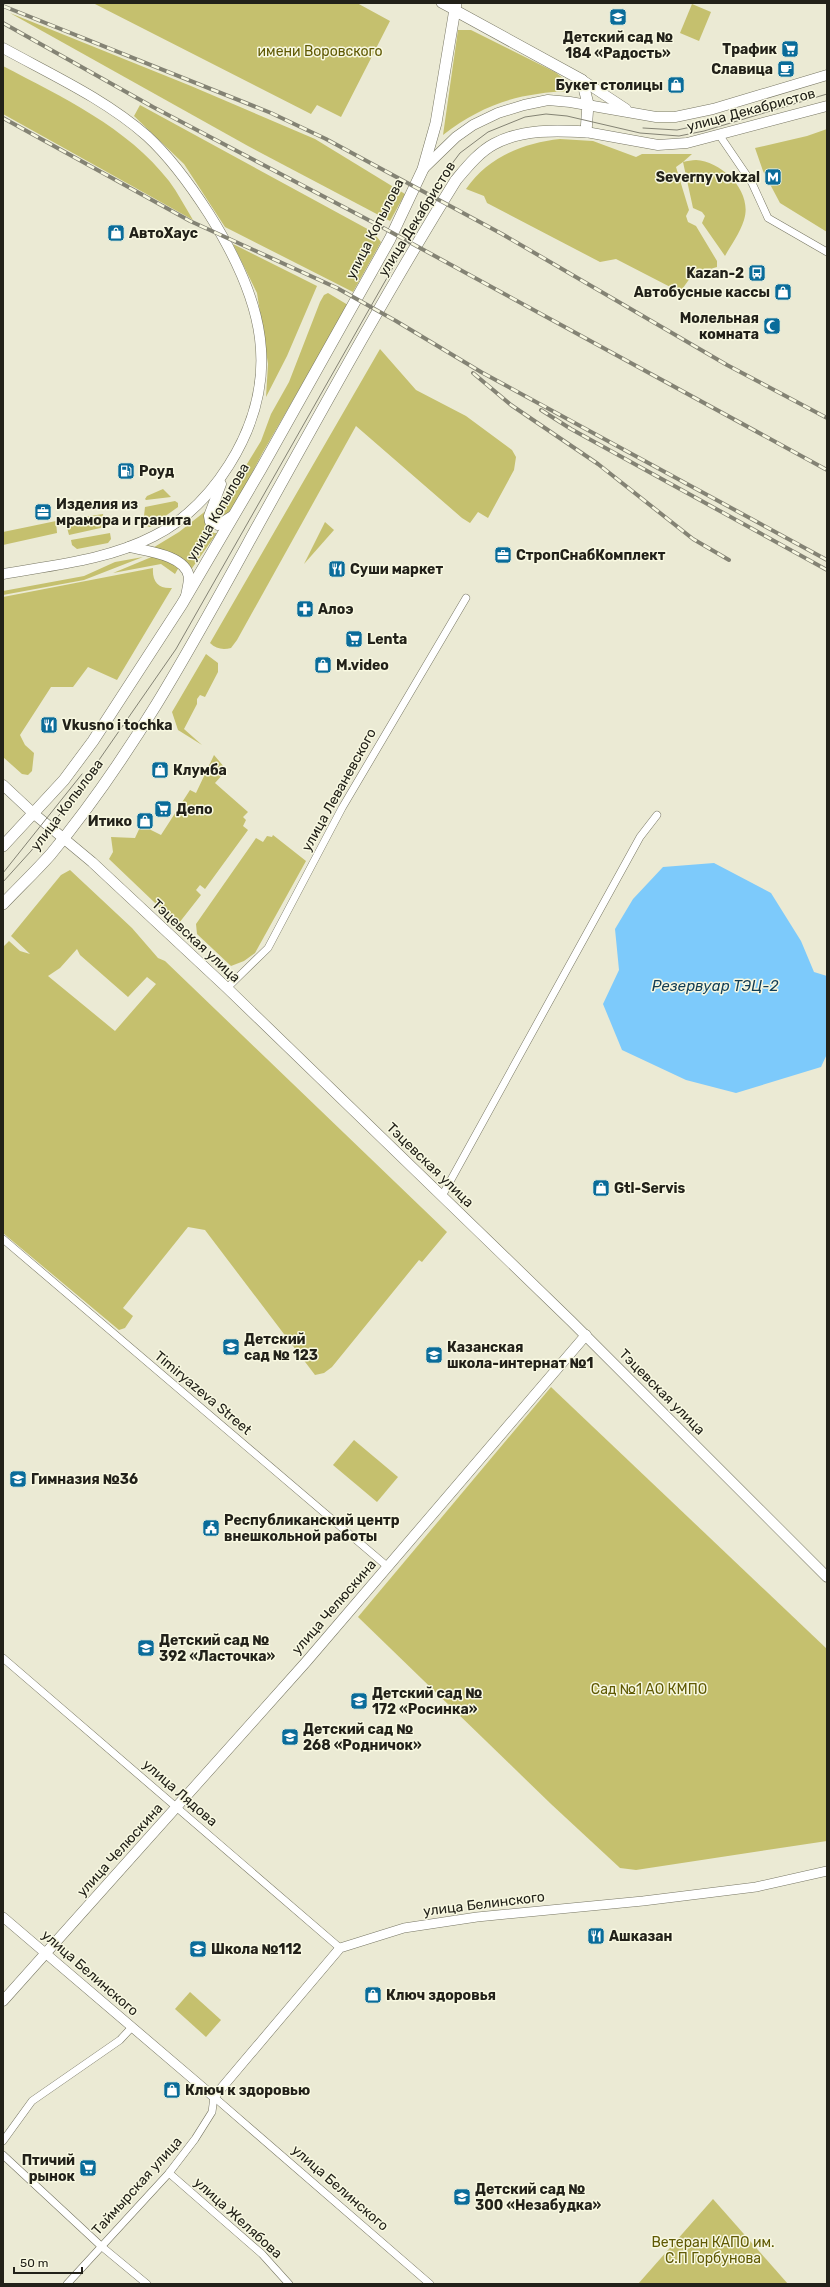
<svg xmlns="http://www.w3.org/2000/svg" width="830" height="2287" font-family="Rubik,sans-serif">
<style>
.green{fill:#c5c06e;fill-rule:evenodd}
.water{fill:#7dcafb}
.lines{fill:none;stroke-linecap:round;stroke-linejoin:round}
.minor-casing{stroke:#777663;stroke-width:8}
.tertiary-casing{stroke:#777663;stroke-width:10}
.secondary-casing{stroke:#777663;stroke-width:11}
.primary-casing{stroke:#777663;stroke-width:12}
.minor{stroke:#fff;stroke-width:7}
.tertiary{stroke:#fff;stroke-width:9}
.secondary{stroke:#fff;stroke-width:10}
.primary{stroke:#fff;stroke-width:11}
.tram{stroke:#848374;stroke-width:1}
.rail-casing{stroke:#848374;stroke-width:4}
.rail{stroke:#f8f8e1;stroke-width:2.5;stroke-dasharray:8;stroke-linecap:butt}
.labels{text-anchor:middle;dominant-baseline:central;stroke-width:3;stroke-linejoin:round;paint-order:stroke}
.poi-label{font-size:14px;font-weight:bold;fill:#222119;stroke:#f8f8e1;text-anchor:start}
.park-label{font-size:14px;fill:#5f5903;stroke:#f8f8e1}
.street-label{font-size:14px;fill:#222119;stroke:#f8f8e1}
.water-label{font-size:15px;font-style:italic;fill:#113d55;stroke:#f8f8e1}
</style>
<rect width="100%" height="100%" fill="#ebead4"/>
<g class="green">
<polygon points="93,3 357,3 390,21 341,117 317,105 311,114"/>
<polygon points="692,4 711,12 699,41 680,33"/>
<polygon points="10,13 191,86 315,139 405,194 390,221 248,146"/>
<path d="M458 30H471L555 72 572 85 570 91C519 93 483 104 443 135Z"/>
<path d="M3 66C62 97 127 127 169 181 178 193 185 207 193 220L3 114Z"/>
<polygon points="140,105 373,232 381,242 353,292 225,227 184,164 134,116"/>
<polygon points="827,129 827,232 780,203 763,171 755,148 807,136"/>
<path d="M560 139 593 141 636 157 642 154H692L683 162C687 161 692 160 696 160 723 162 753 192 744 220 740 233 731 245 725 256L702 223 705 216 702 212 693 208 683 162 676 167 689 210 686 216 688 222 696 226 717 261V267L693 274 680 292 616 259 600 262 487 203 484 196 466 189C488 157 523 143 560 139Z"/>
<polygon points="233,244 317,286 287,356 266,397 268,364 257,293"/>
<polygon points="328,293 348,305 263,452 233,509 220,522 215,519 217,513 261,441 271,414 289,382 320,302 324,295"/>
<path d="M380 349 416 390 466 416 512 450 516 457 514 470 488 518 478 512 470 523 462 518 356 426 237 640 231 648C223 650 216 649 210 643Z"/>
<polygon points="163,489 171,497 146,500 145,499 147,496"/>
<polygon points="175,501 178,503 178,507 150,527 143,525 145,507"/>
<polygon points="212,506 207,526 214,533 217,533 190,571 151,549 179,532"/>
<polygon points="103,514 105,527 69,535 65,520"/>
<polygon points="56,521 57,533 3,545 3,532"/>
<polygon points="325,522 334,530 304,564"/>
<polygon points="110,533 111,539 108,543 77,549 72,545 71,540"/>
<polygon points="154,556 179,567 175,574 161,564 113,573"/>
<polygon points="143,557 84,580 3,595 3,591 84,576 115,562"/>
<path d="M153 568C152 581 158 589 172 588L117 680 88 667 73 687H51L20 735 25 745 34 753 32 771 28 775 22 774 3 757V597Z"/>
<polygon points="206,654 218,663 218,672 205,697 200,695 197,699 197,704 184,729 202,745 178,730 172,712"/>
<polygon points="214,755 225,768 224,773 215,783 248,812 243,817 246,820 243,826 248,830 205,889 200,885 196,890 201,895 179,923 176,923 109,859 113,852 111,837 135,838 141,825 161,835 190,790 196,793"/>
<polygon points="273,835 306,861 255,953 244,961 231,966 197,934 196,924 254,841 256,838 263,842 267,836 272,837"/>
<path d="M70 870 132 928 158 958 165 961 447 1232 422 1262 419 1260 332 1367 324 1373 315 1375 205 1230 188 1227 123 1308 133 1316 125 1328 119 1330 3 1233V947L9 941 20 951 30 954 11 936 61 875ZM77 949 80 955 128 997 147 977 156 984 115 1031 48 976 60 968Z"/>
<polygon points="551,1387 827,1649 827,1841 636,1870 620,1868 551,1804 358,1617"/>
<polygon points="354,1440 398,1477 377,1502 333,1465"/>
<polygon points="190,1992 221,2020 206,2037 175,2009"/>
<polygon points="713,2199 788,2284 638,2284"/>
</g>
<polygon class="water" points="714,863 771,893 801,941 814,972 827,976 827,1054 821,1067 736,1093 686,1080 622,1050 603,1004 619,970 615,929 633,899 663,867"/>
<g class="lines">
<defs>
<g id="minor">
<polyline points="720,136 752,183 768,218 827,252"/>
<polyline points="227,988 268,948 342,808 466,598"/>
<polyline points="442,1196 640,837 657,815"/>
<polyline points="3,1239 388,1567"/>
<polyline points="3,1658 340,1948"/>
<polyline points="214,2097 430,2284"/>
<polyline points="3,2141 32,2101 120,2040 132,2027"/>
<polyline points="3,2155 101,2246 147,2284"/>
<polyline points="169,2173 262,2254 289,2284"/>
<polyline points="67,2284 169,2173 195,2139 212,2112 214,2097"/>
</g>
<g id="tertiary">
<polyline points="441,3 456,11"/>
<polyline points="3,1917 214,2097 340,1948 404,1928 477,1917 643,1901 756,1887 827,1871"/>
</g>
<g id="secondary">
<path d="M3 48C52 75 105 99 147 136 172 159 191 186 209 214 262 298 285 376 229 465 210 495 186 520 154 536 108 560 54 565 3 574"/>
<polyline points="582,80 626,109"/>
<polyline points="586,132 658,145 687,143 827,106"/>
<polyline points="423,169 456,137 473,125 498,113 524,105 548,100 570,102 656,117 675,117 713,109 827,75"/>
<polyline points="221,484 209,516 210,522 218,525 234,515"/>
<path d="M129 547C146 551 186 555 189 577 189 583 187 590 186 596"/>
<polyline points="3,785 33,813 92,862 227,988 571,1321 827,1577"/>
<polyline points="3,2001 306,1662 586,1335"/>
</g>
<g id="primary">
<polyline points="3,846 64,780 93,741 182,604 261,469 390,239 423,169 436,123 456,3"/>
<path d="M3 904C19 887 36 871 51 854 134 754 195 640 257 527 322 410 386 293 456 180 467 167 479 152 494 144 522 129 556 130 586 132L588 104 582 80 456 11"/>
</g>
</defs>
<use href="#minor" class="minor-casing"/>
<use href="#tertiary" class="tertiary-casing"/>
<use href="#secondary" class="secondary-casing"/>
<use href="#primary" class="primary-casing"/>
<use href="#minor" class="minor"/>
<use href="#tertiary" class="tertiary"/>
<use href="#secondary" class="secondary"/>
<use href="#primary" class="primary"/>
<g class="tram">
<polyline points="643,128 677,130 724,120"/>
<polyline points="3,873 82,774"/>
<polyline points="3,882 31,851 74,796 176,649 396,262 439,181 460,153 488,132 525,117 546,114 567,116 640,133 679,136 704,131 827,94"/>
</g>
<defs>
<g id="rail">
<polyline points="3,6 271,113 326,139 502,234 727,365 827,418"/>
<polyline points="3,23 153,107 378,225 827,470"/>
<polyline points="3,118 190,221 337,288 396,321 481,372 827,560"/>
<polyline points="473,373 511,405 598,464 693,539 729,560"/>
<polyline points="541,410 571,429 827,570"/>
</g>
</defs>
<use href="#rail" class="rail-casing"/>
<use href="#rail" class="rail"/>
</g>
<defs>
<symbol id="school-square" viewBox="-11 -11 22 22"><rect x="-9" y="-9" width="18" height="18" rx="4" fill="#0a6c9a" stroke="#f8f8e1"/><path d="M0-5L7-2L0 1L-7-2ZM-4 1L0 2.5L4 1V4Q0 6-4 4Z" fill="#fff"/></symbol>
<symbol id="supermarket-square" viewBox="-11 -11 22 22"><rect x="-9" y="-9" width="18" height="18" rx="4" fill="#0a6c9a" stroke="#f8f8e1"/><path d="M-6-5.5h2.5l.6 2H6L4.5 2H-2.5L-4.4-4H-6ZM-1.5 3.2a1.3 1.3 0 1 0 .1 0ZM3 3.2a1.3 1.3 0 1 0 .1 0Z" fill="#fff"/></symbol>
<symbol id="cafe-square" viewBox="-11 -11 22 22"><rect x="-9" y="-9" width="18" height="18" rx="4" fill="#0a6c9a" stroke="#f8f8e1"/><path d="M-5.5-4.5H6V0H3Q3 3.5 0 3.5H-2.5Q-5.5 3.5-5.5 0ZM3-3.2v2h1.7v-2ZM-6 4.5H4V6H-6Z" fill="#fff"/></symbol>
<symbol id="shop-square" viewBox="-11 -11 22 22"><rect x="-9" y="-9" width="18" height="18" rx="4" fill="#0a6c9a" stroke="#f8f8e1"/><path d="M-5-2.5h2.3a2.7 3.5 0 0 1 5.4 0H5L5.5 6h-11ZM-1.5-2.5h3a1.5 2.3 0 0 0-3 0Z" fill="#fff"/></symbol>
<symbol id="metro-square" viewBox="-11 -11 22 22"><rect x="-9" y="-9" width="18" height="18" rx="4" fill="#0a6c9a" stroke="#f8f8e1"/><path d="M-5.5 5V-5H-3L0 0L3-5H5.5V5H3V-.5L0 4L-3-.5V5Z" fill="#fff"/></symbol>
<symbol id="bus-square" viewBox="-11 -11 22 22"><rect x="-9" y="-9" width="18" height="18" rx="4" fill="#0a6c9a" stroke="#f8f8e1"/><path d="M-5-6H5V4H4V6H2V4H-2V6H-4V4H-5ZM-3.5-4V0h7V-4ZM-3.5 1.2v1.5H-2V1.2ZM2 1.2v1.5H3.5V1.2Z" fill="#fff"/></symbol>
<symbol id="mosque-square" viewBox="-11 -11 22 22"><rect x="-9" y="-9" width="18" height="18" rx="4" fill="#0a6c9a" stroke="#f8f8e1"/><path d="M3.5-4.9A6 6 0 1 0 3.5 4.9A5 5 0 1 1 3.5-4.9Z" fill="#fff"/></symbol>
<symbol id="fuel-square" viewBox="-11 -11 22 22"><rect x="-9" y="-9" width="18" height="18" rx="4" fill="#0a6c9a" stroke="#f8f8e1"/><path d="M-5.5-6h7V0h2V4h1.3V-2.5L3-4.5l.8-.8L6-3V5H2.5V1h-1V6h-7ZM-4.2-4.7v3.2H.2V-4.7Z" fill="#fff"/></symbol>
<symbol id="office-square" viewBox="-11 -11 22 22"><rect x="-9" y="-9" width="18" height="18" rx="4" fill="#0a6c9a" stroke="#f8f8e1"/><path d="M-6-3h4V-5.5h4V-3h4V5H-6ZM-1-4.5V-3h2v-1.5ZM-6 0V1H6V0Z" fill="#fff"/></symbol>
<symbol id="restaurant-square" viewBox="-11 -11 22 22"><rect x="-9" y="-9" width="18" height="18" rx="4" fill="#0a6c9a" stroke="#f8f8e1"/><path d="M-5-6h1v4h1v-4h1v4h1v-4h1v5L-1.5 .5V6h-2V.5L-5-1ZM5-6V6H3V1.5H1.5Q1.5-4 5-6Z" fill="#fff"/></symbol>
<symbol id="pharmacy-square" viewBox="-11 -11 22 22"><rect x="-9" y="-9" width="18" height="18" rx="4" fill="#0a6c9a" stroke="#f8f8e1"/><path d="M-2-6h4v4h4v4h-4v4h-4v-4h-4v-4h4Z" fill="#fff"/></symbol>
<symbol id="civic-square" viewBox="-11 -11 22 22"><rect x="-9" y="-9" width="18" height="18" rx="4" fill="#0a6c9a" stroke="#f8f8e1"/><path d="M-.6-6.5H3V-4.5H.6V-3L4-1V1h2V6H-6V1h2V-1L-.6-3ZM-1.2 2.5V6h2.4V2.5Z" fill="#fff"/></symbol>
</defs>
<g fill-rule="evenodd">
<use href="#school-square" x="608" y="7" width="20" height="20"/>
<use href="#supermarket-square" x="780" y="39" width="20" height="20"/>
<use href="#cafe-square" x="776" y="59" width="20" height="20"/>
<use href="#shop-square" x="666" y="75" width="20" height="20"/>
<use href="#metro-square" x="763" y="167" width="20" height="20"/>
<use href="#shop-square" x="106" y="223" width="20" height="20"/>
<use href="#bus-square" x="747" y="263" width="20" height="20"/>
<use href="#shop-square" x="773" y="282" width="20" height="20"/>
<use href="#mosque-square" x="762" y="316" width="20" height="20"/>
<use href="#fuel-square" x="116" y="461" width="20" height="20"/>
<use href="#office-square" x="33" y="502" width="20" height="20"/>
<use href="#office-square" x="493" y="545" width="20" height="20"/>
<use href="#restaurant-square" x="327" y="559" width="20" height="20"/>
<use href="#pharmacy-square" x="295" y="599" width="20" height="20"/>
<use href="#supermarket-square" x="344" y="629" width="20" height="20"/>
<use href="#shop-square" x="313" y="655" width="20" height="20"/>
<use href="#restaurant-square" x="39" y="715" width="20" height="20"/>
<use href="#shop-square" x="150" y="760" width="20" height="20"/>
<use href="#supermarket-square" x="153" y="799" width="20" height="20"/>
<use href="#shop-square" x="135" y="811" width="20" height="20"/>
<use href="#shop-square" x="591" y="1178" width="20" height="20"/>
<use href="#school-square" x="221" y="1337" width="20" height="20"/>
<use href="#school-square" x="424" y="1345" width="20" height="20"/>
<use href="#school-square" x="8" y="1469" width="20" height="20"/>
<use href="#civic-square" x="201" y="1518" width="20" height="20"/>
<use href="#school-square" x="136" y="1638" width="20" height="20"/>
<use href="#school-square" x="349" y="1691" width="20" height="20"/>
<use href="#school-square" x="280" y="1727" width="20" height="20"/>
<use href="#restaurant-square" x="586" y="1926" width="20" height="20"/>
<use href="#school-square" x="188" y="1939" width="20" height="20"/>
<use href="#shop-square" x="363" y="1985" width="20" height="20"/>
<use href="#shop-square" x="162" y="2080" width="20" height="20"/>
<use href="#supermarket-square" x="78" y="2158" width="20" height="20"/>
<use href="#school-square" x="452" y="2187" width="20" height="20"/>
</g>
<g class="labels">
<g class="poi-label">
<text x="618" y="37" text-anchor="middle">Детский сад №<tspan x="618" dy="16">184 «Радость»</tspan></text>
<text x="777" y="49" text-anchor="end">Трафик</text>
<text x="773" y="69" text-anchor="end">Славица</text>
<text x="663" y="85" text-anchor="end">Букет столицы</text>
<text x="760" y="177" text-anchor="end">Severny vokzal</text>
<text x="129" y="233">АвтоХаус</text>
<text x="744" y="273" text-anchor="end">Kazan-2</text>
<text x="770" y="292" text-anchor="end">Автобусные кассы</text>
<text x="759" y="318" text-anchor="end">Молельная<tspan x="759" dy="16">комната</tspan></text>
<text x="139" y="471">Роуд</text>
<text x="56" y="504">Изделия из<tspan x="56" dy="16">мрамора и гранита</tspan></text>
<text x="516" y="555">СтропСнабКомплект</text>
<text x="350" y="569">Суши маркет</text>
<text x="318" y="609">Алоэ</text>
<text x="367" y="639">Lenta</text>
<text x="336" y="665">M.video</text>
<text x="62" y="725">Vkusno i tochka</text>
<text x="173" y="770">Клумба</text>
<text x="176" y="809">Депо</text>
<text x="132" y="821" text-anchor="end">Итико</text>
<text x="614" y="1188">Gtl-Servis</text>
<text x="244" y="1339">Детский<tspan x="244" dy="16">сад № 123</tspan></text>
<text x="447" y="1347">Казанская<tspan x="447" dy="16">школа-интернат №1</tspan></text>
<text x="31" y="1479">Гимназия №36</text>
<text x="224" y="1520">Республиканский центр<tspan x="224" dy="16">внешкольной работы</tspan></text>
<text x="159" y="1640">Детский сад №<tspan x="159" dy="16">392 «Ласточка»</tspan></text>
<text x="372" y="1693">Детский сад №<tspan x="372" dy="16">172 «Росинка»</tspan></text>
<text x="303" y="1729">Детский сад №<tspan x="303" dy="16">268 «Родничок»</tspan></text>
<text x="609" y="1936">Ашказан</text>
<text x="211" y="1949">Школа №112</text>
<text x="386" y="1995">Ключ здоровья</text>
<text x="185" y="2090">Ключ к здоровью</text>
<text x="75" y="2160" text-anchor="end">Птичий<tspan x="75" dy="16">рынок</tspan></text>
<text x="475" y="2189">Детский сад №<tspan x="475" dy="16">300 «Незабудка»</tspan></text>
</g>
<g class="park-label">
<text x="320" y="51">имени Воровского</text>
<text x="649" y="1689">Сад №1 АО КМПО</text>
<text x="713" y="2242">Ветеран КАПО им.<tspan x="713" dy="16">С.П Горбунова</tspan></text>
</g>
<g class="street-label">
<text transform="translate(751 110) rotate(-15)">улица Декабристов</text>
<text transform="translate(417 219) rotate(-58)">улица Декабристов</text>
<text transform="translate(375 229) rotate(-63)">улица Копылова</text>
<text transform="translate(218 512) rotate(-60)">улица Копылова</text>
<text transform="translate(339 790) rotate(-61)">улица Леваневского</text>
<text transform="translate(67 805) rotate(-53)">улица Копылова</text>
<text transform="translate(196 941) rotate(43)">Тэцевская улица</text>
<text transform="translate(430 1165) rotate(44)">Тэцевская улица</text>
<text transform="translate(662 1392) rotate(45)">Тэцевская улица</text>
<text transform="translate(203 1393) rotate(40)">Timiryazeva Street</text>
<text transform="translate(334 1607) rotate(-49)">улица Челюскина</text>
<text transform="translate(180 1793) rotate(41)">улица Лядова</text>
<text transform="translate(120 1850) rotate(-48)">улица Челюскина</text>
<text transform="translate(484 1904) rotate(-7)">улица Белинского</text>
<text transform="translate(90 1973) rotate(41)">улица Белинского</text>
<text transform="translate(137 2186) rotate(-48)">Таймырская улица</text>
<text transform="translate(340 2188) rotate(41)">улица Белинского</text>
<text transform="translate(238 2218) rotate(42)">улица Желябова</text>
</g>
<g class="water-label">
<text x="715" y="986">Резервуар ТЭЦ-2</text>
</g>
</g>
<rect width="830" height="2287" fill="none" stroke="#222119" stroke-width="8"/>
<path d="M14 2267v6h68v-6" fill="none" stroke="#222119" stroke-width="2"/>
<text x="20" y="2267" font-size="12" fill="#222119" stroke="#f8f8e1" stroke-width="3" paint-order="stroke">50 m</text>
</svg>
